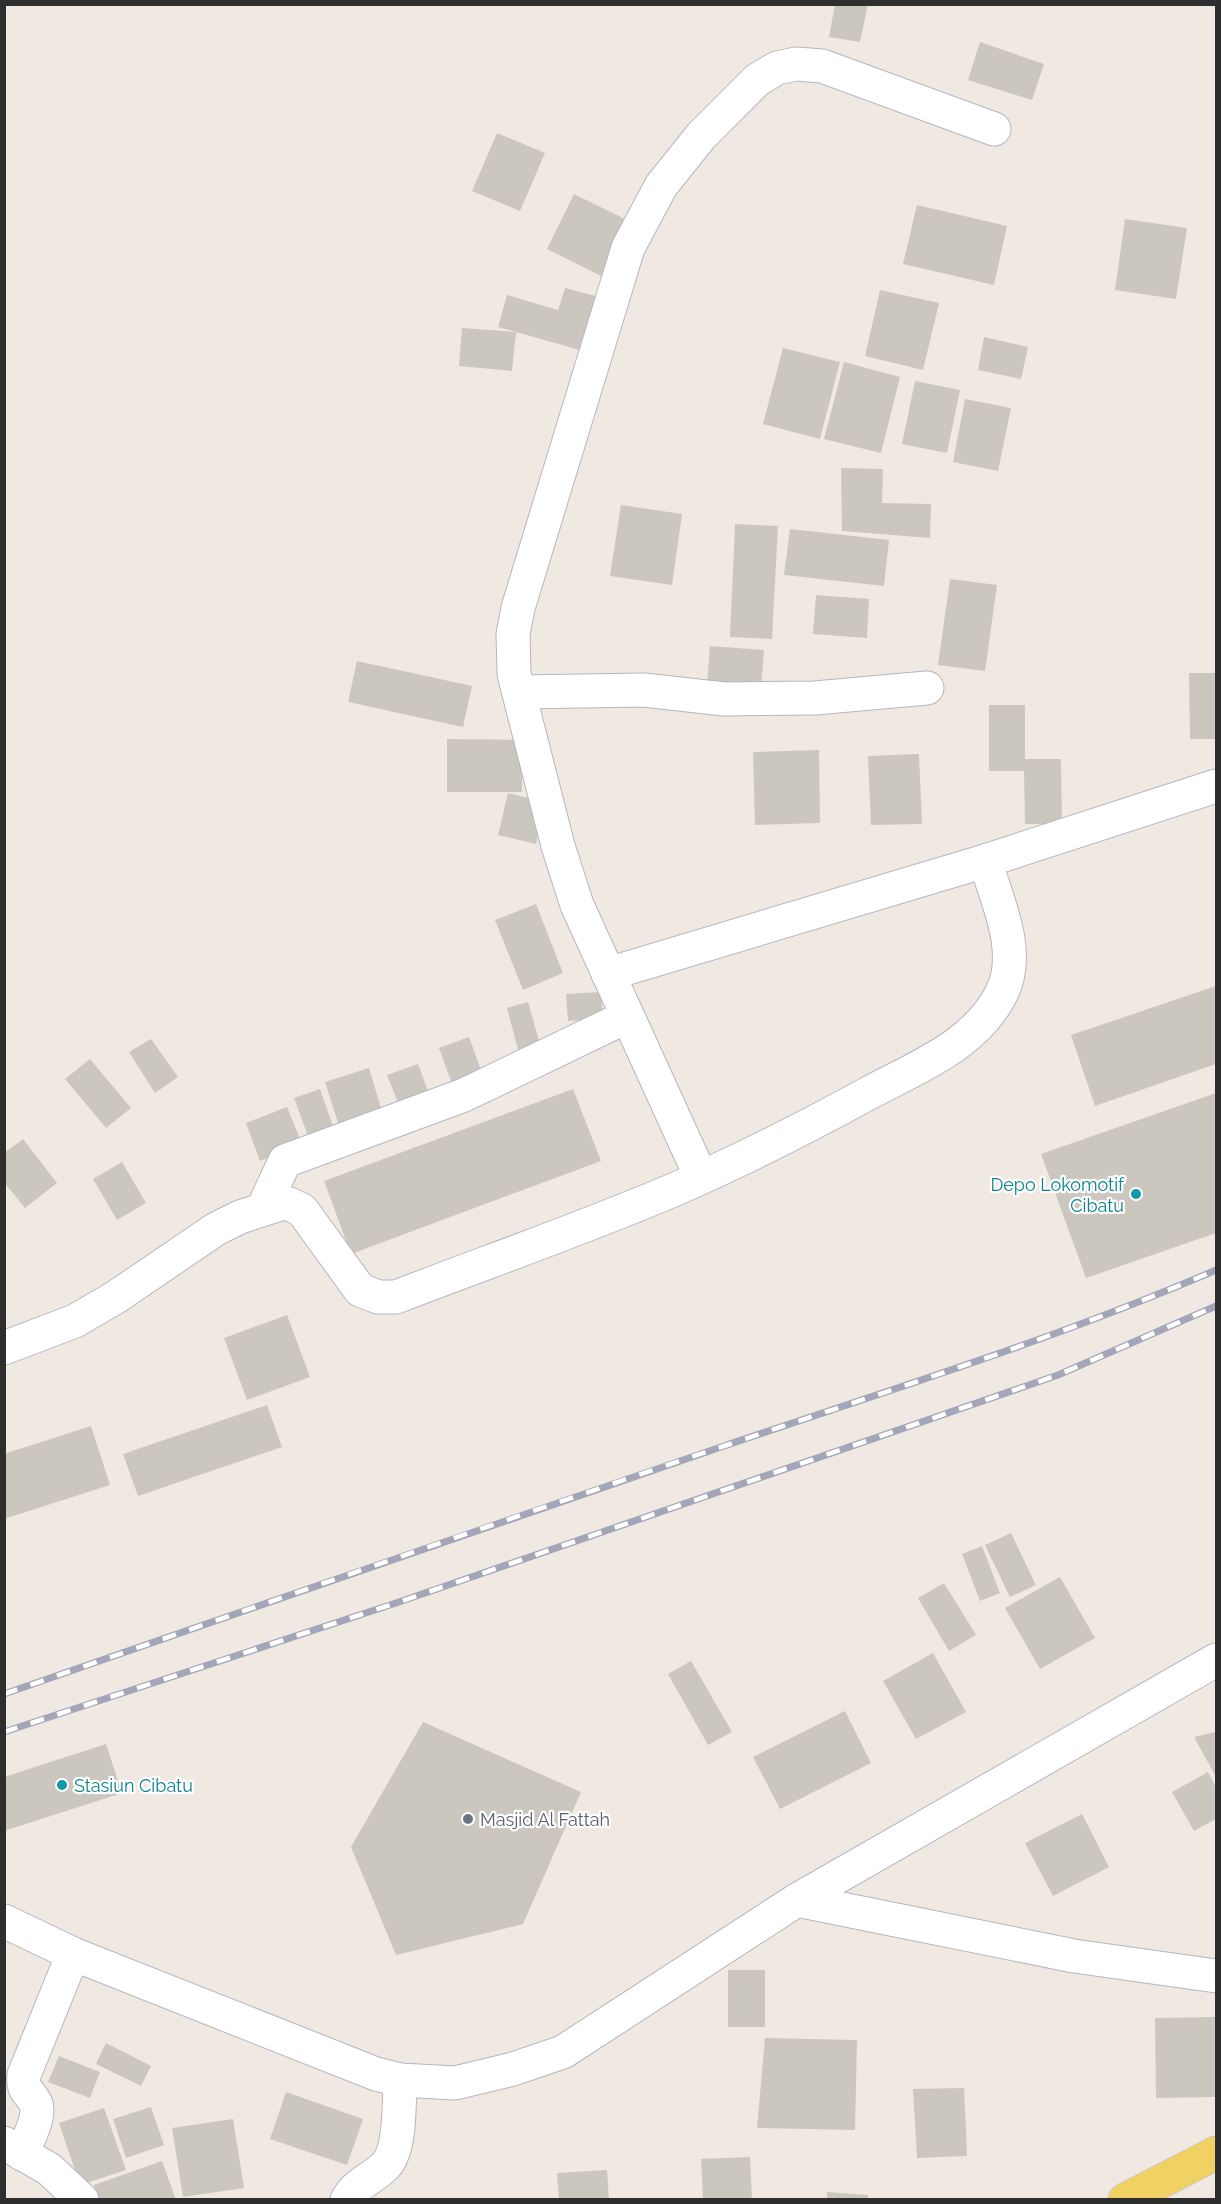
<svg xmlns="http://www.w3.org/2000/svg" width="1221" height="2204" font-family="Raleway,sans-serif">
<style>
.building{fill:#cbc7bf}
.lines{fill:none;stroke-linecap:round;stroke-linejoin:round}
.street-casing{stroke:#b4b7c1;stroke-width:35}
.primary-casing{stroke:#c9c9c9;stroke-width:35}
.street{stroke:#fff;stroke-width:33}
.primary{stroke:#f2d163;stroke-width:33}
.rail-casing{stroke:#a3a6b8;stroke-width:7}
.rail{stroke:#fff;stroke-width:4.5;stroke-dasharray:14;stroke-linecap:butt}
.culture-dot{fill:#0f9aa8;stroke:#fff;stroke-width:2}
.worship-dot{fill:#6b7280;stroke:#fff;stroke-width:2}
.labels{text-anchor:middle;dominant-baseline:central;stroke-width:4.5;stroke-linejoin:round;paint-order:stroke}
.culture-label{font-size:18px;fill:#0d838f;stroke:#fff;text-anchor:end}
.worship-label{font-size:18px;fill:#5b616d;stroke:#fff;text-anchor:start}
</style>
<rect width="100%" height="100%" fill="#efe9e1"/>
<g class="building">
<polygon points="835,4 868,4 860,42 829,37"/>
<polygon points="980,42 1044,64 1032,100 968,80"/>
<polygon points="497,133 545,153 520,211 472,191"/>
<polygon points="574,194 633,223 605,278 547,249"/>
<polygon points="917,205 1007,226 994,285 903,264"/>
<polygon points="1125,219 1187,228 1176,299 1115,290"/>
<polygon points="565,288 599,297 583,351 516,332 512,371 459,366 462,328 516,332 498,327 507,295 558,310"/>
<polygon points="880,290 939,303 923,370 865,356"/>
<polygon points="984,337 1028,347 1021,379 978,370"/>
<polygon points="783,348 840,362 820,439 763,424"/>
<polygon points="844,362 900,377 881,453 824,439"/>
<polygon points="915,381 960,390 947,453 902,444"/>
<polygon points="965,399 1011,408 998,471 953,462"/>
<polygon points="841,468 883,469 882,503 931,504 930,538 842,531"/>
<polygon points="621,505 682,514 672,585 610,576"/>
<polygon points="735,524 778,526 772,639 730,637"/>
<polygon points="790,529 889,540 884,586 784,575"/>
<polygon points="950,579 997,585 985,671 938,665"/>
<polygon points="816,595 869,599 867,638 813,634"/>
<polygon points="710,646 764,650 761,689 707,684"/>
<polygon points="357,661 472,686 463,727 348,702"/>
<polygon points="1189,673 1216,673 1216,739 1190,739"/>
<polygon points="989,705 1025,705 1025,759 1061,759 1062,824 1025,824 1024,771 989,771"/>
<polygon points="447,739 522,740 522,792 447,792"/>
<polygon points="819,750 820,823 755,825 753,752"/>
<polygon points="919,754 922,824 871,825 868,756"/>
<polygon points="508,793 545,802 536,844 498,835"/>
<polygon points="536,904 563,973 523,990 495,920"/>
<polygon points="1216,986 1216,1064 1095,1106 1071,1035"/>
<polygon points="601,992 603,1019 568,1021 566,994"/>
<polygon points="528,1002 542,1051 520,1057 507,1008"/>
<polygon points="469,1037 482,1073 452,1084 439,1048"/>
<polygon points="151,1039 178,1077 155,1093 129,1052"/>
<polygon points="90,1059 131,1108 106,1128 65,1079"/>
<polygon points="418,1064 431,1099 401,1110 387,1075"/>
<polygon points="369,1068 383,1115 340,1129 325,1082"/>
<polygon points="320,1089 336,1135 311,1144 294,1098"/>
<polygon points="573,1089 601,1161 351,1254 324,1181"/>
<polygon points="1216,1093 1216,1233 1086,1278 1041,1154"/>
<polygon points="287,1107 302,1144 260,1161 246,1123"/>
<polygon points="23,1139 57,1183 25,1208 4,1182 4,1153"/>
<polygon points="122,1162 146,1203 117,1220 93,1179"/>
<polygon points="287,1315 310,1377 247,1400 224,1338"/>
<polygon points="267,1405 282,1447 138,1496 123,1454"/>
<polygon points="91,1426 110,1485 4,1519 4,1454"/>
<polygon points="1011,1533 1036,1585 1010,1597 985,1545"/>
<polygon points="982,1546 1000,1593 980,1601 962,1554"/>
<polygon points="1060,1577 1095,1638 1040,1669 1005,1608"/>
<polygon points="944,1583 976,1635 949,1651 918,1598"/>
<polygon points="933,1653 966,1712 916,1739 883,1681"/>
<polygon points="691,1661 732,1732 708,1745 668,1674"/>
<polygon points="845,1711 871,1763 780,1809 753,1757"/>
<polygon points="423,1722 581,1792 523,1924 396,1955 351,1847"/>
<polygon points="1216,1732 1216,1777 1194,1737"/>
<polygon points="106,1744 122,1793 4,1831 4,1777"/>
<polygon points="1208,1772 1216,1787 1216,1819 1194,1831 1172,1792"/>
<polygon points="1082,1814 1109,1867 1053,1896 1025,1843"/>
<rect x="728" y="1970" width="37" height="57"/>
<polygon points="1216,2017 1216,2097 1156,2098 1155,2018"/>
<polygon points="765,2038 857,2040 855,2130 757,2128"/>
<polygon points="106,2043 151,2066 141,2086 96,2064"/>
<polygon points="59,2056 100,2072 90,2098 48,2082"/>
<polygon points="964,2088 967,2156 917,2158 913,2089"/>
<polygon points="286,2092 363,2119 347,2165 270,2139"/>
<polygon points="151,2107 164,2145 126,2158 113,2119"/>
<polygon points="104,2108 126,2170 80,2185 59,2123"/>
<polygon points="233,2119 244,2188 183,2197 172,2128"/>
<polygon points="750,2157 752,2200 703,2200 701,2159"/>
<polygon points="162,2161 176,2200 99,2200 94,2185"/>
<polygon points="607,2170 609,2200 559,2200 557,2173"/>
<polygon points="827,2192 868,2195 868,2200 827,2200"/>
</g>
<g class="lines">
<defs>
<g id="street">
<polyline points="519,692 644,690 724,699 815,698 927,688"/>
<polyline points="608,974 985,861 1216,786"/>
<polyline points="701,1177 577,905 558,846 514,674 513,634 518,608 628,248 661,186 701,136 757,80 777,68 796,64 822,66 994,129"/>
<polyline points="263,1208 285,1161 464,1095 626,1017"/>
<path d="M4 1348 75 1321 116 1297 216 1229 240 1217 280 1204 287 1203 302 1210 360 1290 378 1297H396C487 1262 581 1229 671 1191 738 1162 803 1129 867 1094 915 1068 977 1045 1002 992 1022 952 997 900 985 861"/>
<polyline points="797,1900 1074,1956 1216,1976"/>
<polyline points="4,1921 73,1954 376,2074 400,2080 455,2083 513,2069 563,2052 797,1900 1216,1660"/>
<polyline points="4,2143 49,2169 82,2200"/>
<path d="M22 2154C27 2142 41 2115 36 2104 30 2091 22 2092 24 2075L73 1954"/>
<path d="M347 2200C356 2183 372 2179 385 2166 401 2151 399 2103 400 2080"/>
</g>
<polyline id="primary" points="1125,2200 1216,2153"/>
</defs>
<use href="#street" class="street-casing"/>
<use href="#primary" class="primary-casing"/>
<use href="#street" class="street"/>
<use href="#primary" class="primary"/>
<defs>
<g id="rail">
<path d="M4 1694C244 1611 484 1527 724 1446 889 1390 1056 1339 1216 1270"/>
<polyline points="4,1732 396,1603 1058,1375 1216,1306"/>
</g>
</defs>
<use href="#rail" class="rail-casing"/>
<use href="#rail" class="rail"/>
</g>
<g class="culture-dot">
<circle cx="1136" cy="1194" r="6"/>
<circle cx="62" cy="1785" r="6"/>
</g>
<circle class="worship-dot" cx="468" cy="1819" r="6"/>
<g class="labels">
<g class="culture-label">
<text x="1124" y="1184">Depo Lokomotif<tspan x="1124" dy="21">Cibatu</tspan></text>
<text x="74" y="1785" text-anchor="start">Stasiun Cibatu</text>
</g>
<g class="worship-label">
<text x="480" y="1819">Masjid Al Fattah</text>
</g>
</g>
<rect width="1221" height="2204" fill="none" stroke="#2e2e2e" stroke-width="12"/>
</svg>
